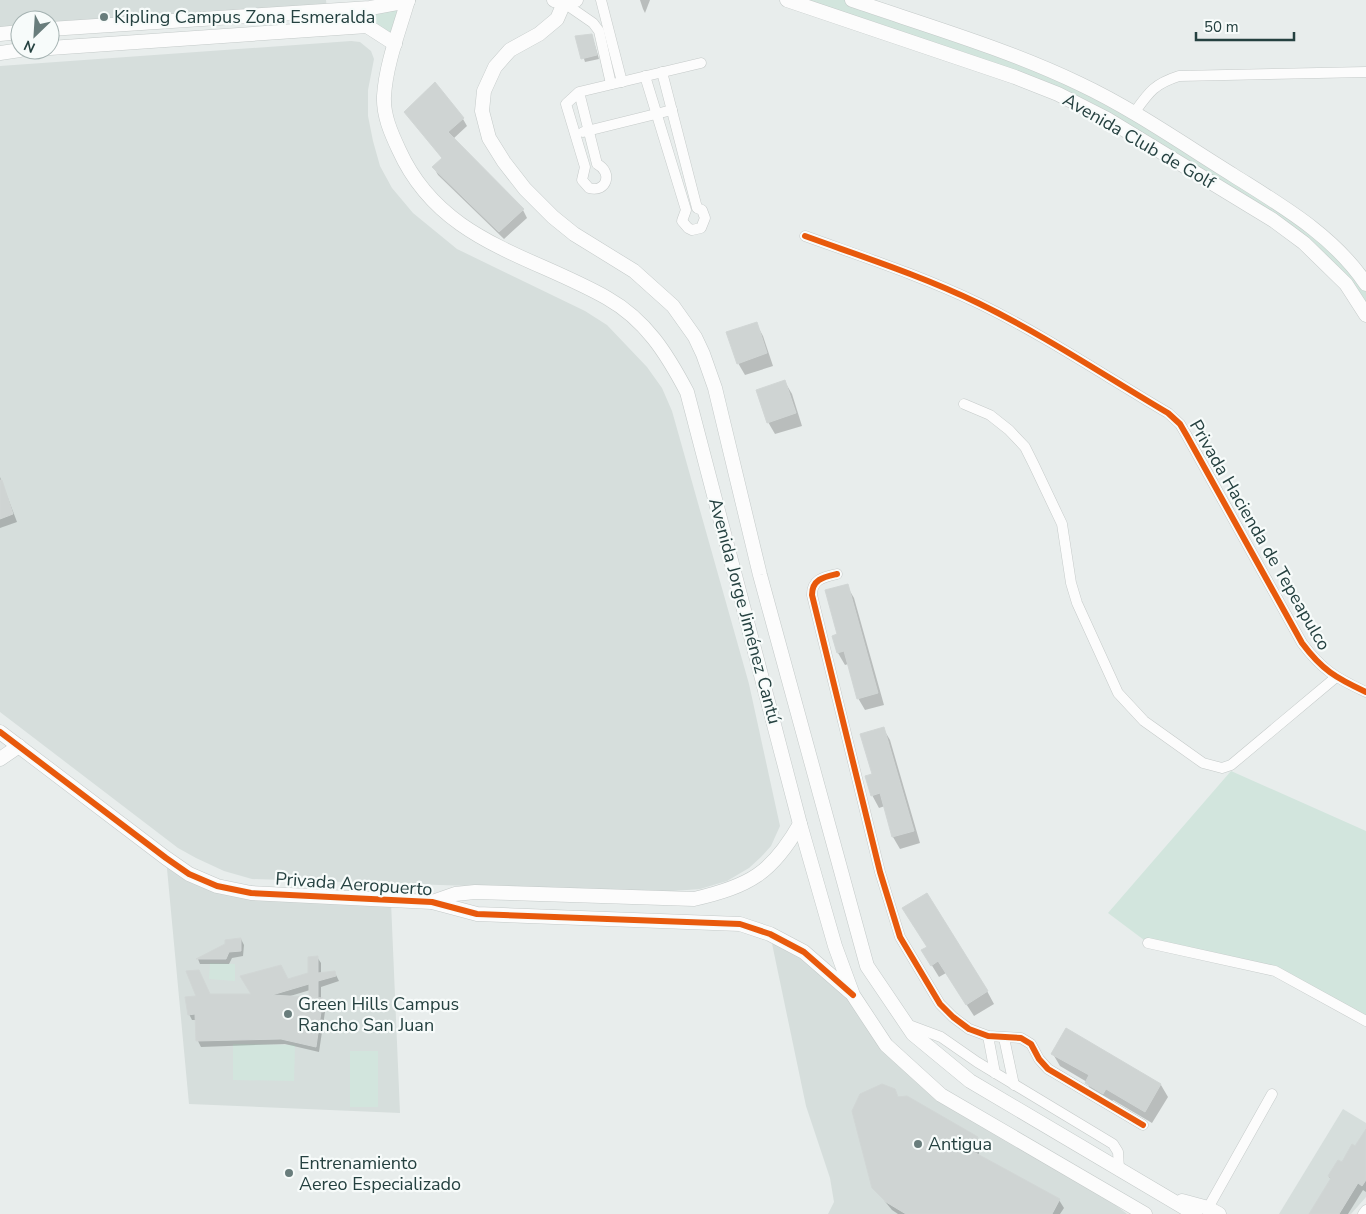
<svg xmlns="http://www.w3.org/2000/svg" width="1366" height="1214" font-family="'Nunito Sans',sans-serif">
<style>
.built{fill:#d6dedc}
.green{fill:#d2e5dd}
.shadow{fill:#0003;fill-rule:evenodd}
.building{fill:#cfd4d3;stroke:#d1d6d5}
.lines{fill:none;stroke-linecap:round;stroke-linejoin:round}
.street-casing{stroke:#c5cac9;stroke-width:11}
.secondary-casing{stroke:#c4cac9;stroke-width:15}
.street{stroke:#fcfcfc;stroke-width:10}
.secondary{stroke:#fcfcfc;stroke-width:14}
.cycleway-casing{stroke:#f7fbfa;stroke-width:9}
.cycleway{stroke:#e8590c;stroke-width:6}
.poi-dot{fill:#697d7c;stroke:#f7fbfa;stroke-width:2}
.labels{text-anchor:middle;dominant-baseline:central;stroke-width:4.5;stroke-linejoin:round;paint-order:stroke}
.poi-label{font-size:18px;fill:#254140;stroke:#f7fbfa;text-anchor:start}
.street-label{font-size:18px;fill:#254140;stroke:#f7fbfa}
</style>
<rect width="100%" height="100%" fill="#e8edec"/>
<g class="built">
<polygon points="0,0 326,0 327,10 50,29 50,20 20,20 20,32 0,34"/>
<polygon points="351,41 360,42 371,51 374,59 368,90 368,116 373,141 380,166 392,188 413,213 457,249 585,311 607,325 647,367 662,388 672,411 749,684 780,826 771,846 761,857 749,868 727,881 700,889 660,892 252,879 224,871 196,858 178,848 0,712 0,66"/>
<polygon points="166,858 217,886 391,902 400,1113 189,1104"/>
<polygon points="770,934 853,995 886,1045 941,1095 1076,1174 1127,1214 828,1214 834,1202 830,1178 806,1106"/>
<polygon points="1343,1109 1366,1123 1366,1197 1351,1214 1279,1214"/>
</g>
<g class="green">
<polygon points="787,0 852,0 1081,84 1287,209 1366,284 1366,315 1304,243 1058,94"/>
<polygon points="408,1 395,44 367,26 370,8"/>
<polygon points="1231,771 1366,831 1366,1021 1296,982 1148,943 1108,913"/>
<polygon points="210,963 235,964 235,981 209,979"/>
<polygon points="233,1044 295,1045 294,1081 233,1080"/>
<rect x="350" y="1051" width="28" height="56"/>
</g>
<g class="shadow">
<polygon points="640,0 650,0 645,13 643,9"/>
<polygon points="592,35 599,59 585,62 577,37"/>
<polygon points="406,112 463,119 467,126 453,139 523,210 527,218 504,239 438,175 434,168 443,159"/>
<polygon points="756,323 763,336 773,366 745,375 738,363"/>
<polygon points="785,382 792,394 802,426 775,434 768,422"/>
<polygon points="0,477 17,522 0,528"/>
<polygon points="847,586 854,598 884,705 865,710 858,698 848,664 845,665 838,653 833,636 839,635"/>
<polygon points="883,728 890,740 920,843 900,849 893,837 885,806 879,808 872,795 873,775"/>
<polygon points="241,939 244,945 243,956 232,958 229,964 200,964 198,959"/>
<polygon points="923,951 987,991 994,1004 974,1016 946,973 939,977"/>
<path d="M317 957 321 963V974L335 973 339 981 321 987V999L326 1005 319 1052 285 1044 201 1047 198 1041 196 1020H192L189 1014 210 995H253L288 980 310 974ZM310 990 312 999 287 997Z"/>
<polygon points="1053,1054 1161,1085 1168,1097 1152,1123 1113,1100 1110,1105 1093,1095 1087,1082 1060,1066"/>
<polygon points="899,1099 977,1138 981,1146 978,1156 1059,1200 1064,1208 1060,1214 898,1214 892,1210 873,1187"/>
<polygon points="1366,1131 1366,1192 1363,1190 1348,1214 1311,1214 1332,1180 1329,1177 1356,1148"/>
</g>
<g class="building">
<polygon points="592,34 597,55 581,59 575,36"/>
<polygon points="435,82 464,118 448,132 524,209 499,232 432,167 442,158 404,112"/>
<polygon points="757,322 767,353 737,364 726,332"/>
<polygon points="785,380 796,413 767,423 756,390"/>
<polygon points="0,480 2,480 13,514 0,519"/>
<polygon points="848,584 878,693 857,699 844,651 837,653 832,636 837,634 825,590"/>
<polygon points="884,727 914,831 892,837 880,793 871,796 865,776 872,774 860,734"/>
<polygon points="927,893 988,991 966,1005 938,961 931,966 921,950 927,947 902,908"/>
<polygon points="241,938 241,951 229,952 226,959 196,959 225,944 225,940"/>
<polygon points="318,956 318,973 335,971 336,976 318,981 318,997 309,997 309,984 272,995 323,998 316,1047 281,1039 196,1041 195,1014 188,1015 185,997 196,996 186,971 199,970 210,994 251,994 240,976 281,965 288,979 308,973 308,957"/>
<polygon points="1066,1028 1161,1084 1145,1112 1106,1089 1103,1094 1085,1083 1089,1075 1051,1054"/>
<polygon points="882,1084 895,1089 898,1097 907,1096 978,1137 972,1151 1060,1199 1052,1214 906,1214 886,1202 872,1188 852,1111 860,1094"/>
<polygon points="1366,1129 1366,1180 1362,1186 1358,1183 1339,1214 1309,1214 1331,1178 1328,1176 1338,1160 1342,1162 1352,1144 1355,1146"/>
</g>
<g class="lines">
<defs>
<g id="street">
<polyline points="601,0 622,82"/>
<polyline points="564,3 593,23 599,31 611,84"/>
<polyline points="645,76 686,210 682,221 688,228 692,230 701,228 705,218 702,210 697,208 662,72"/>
<path d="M579 92 597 164C613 172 607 193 589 188L582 180 585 167 566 104 579 92 701 63"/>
<path d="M1134 113C1149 92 1154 84 1179 76L1366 72"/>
<polyline points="583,132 672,110"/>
<path d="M805 236C863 257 922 276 978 303 1044 335 1105 376 1168 413L1180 424 1187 436 1302 643C1322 670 1336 678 1366 692"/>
<polyline points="964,404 990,415 1009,430 1025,447 1034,465 1062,524 1071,583 1077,603 1118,693 1144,721 1203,763 1222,768 1231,765 1335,678"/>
<path d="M837 574C824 577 812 579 812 595L880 872 900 937 940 1004 953 1017 969 1029 988 1036 1021 1038 1031 1044 1039 1059 1048 1069 1143 1125"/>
<polyline points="1148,943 1275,971 1366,1021"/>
<polyline points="906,1024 941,1037 977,1062 1113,1144 1118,1152 1119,1169"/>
<polyline points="988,1036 995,1073"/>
<polyline points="1004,1038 1014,1085"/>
<polyline points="1208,1208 1272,1094"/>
<polyline points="1363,1214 1366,1210"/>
</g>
<g id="secondary">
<path d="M408 0C399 31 386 64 384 96 383 115 391 133 399 150 440 241 529 254 607 298 646 320 667 354 687 392L800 824 835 946 853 995 886 1045 941 1095 1145 1214"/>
<polyline points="554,0 564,3 576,0"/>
<polyline points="787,0 1015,77 1058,94 1107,119 1273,220 1304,243 1346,284 1366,315"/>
<path d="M852 0C928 26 1007 49 1080 84 1133 109 1183 144 1233 175 1282 206 1333 235 1366 284"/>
<polyline points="564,3 557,19 539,34 510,50 495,67 484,91 482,111 489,138 504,162 525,189 553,217 574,234 634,271 673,306 695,337 703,354 715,388 760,575 867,966 913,1034 970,1081 1195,1214"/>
<polyline points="50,29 370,8 408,1"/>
<polyline points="0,34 20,32"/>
<polyline points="50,48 367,26 395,44"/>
<polyline points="0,53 20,50"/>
<polyline points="0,732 166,858 189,874 217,886 251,893 432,902 477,914 740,924 770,934 804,952 850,992"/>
<polyline points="0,759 19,746"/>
<path d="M432 902 455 894 475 892 694 899C750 886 772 873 800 824"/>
<polyline points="1182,1201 1208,1208 1219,1214"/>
</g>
</defs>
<use href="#street" class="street-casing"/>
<use href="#secondary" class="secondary-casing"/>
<use href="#street" class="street"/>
<use href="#secondary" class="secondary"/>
<defs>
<g id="cycleway">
<path d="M805 236C863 257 922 276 978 303 1044 335 1105 376 1168 413L1180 424 1187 436 1302 643C1322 670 1336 678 1366 692"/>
<path d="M837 574C824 577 812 579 812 595L880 872 900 937 940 1004 953 1017 969 1029 988 1036 1021 1038 1031 1044 1039 1059 1048 1069 1143 1125"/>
<polyline points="0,732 166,858 189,874 217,886 251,893 432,902 477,914 740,924 770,934 804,952 853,995"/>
</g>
</defs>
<use href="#cycleway" class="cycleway-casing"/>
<use href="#cycleway" class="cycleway"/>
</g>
<g class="poi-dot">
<circle cx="104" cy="17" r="5"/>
<circle cx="288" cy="1014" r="5"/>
<circle cx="918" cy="1144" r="5"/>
<circle cx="289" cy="1173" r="5"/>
</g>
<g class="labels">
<g class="poi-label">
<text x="114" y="17">Kipling Campus Zona Esmeralda</text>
<text x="298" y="1004">Green Hills Campus<tspan x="298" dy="21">Rancho San Juan</tspan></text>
<text x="928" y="1144">Antigua</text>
<text x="299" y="1163">Entrenamiento<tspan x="299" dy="21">Aereo Especializado</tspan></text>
</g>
<g class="street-label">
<text transform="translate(1139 141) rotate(30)">Avenida Club de Golf</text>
<text transform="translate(1260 535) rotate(60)">Privada Hacienda de Tepeapulco</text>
<text transform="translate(745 611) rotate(75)">Avenida Jorge Jiménez Cantú</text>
<text transform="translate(354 884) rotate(4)">Privada Aeropuerto</text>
</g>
</g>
<g transform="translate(35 35) rotate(205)"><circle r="24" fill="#f7fbfa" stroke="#a3b1b0"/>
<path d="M0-4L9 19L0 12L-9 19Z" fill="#697d7c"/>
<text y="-8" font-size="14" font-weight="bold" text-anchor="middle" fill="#254140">N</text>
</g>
<path d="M1196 32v8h98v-8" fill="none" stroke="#254140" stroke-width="2.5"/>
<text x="1204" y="32" font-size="15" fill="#254140" stroke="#f7fbfa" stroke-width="4" paint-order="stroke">50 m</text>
</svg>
